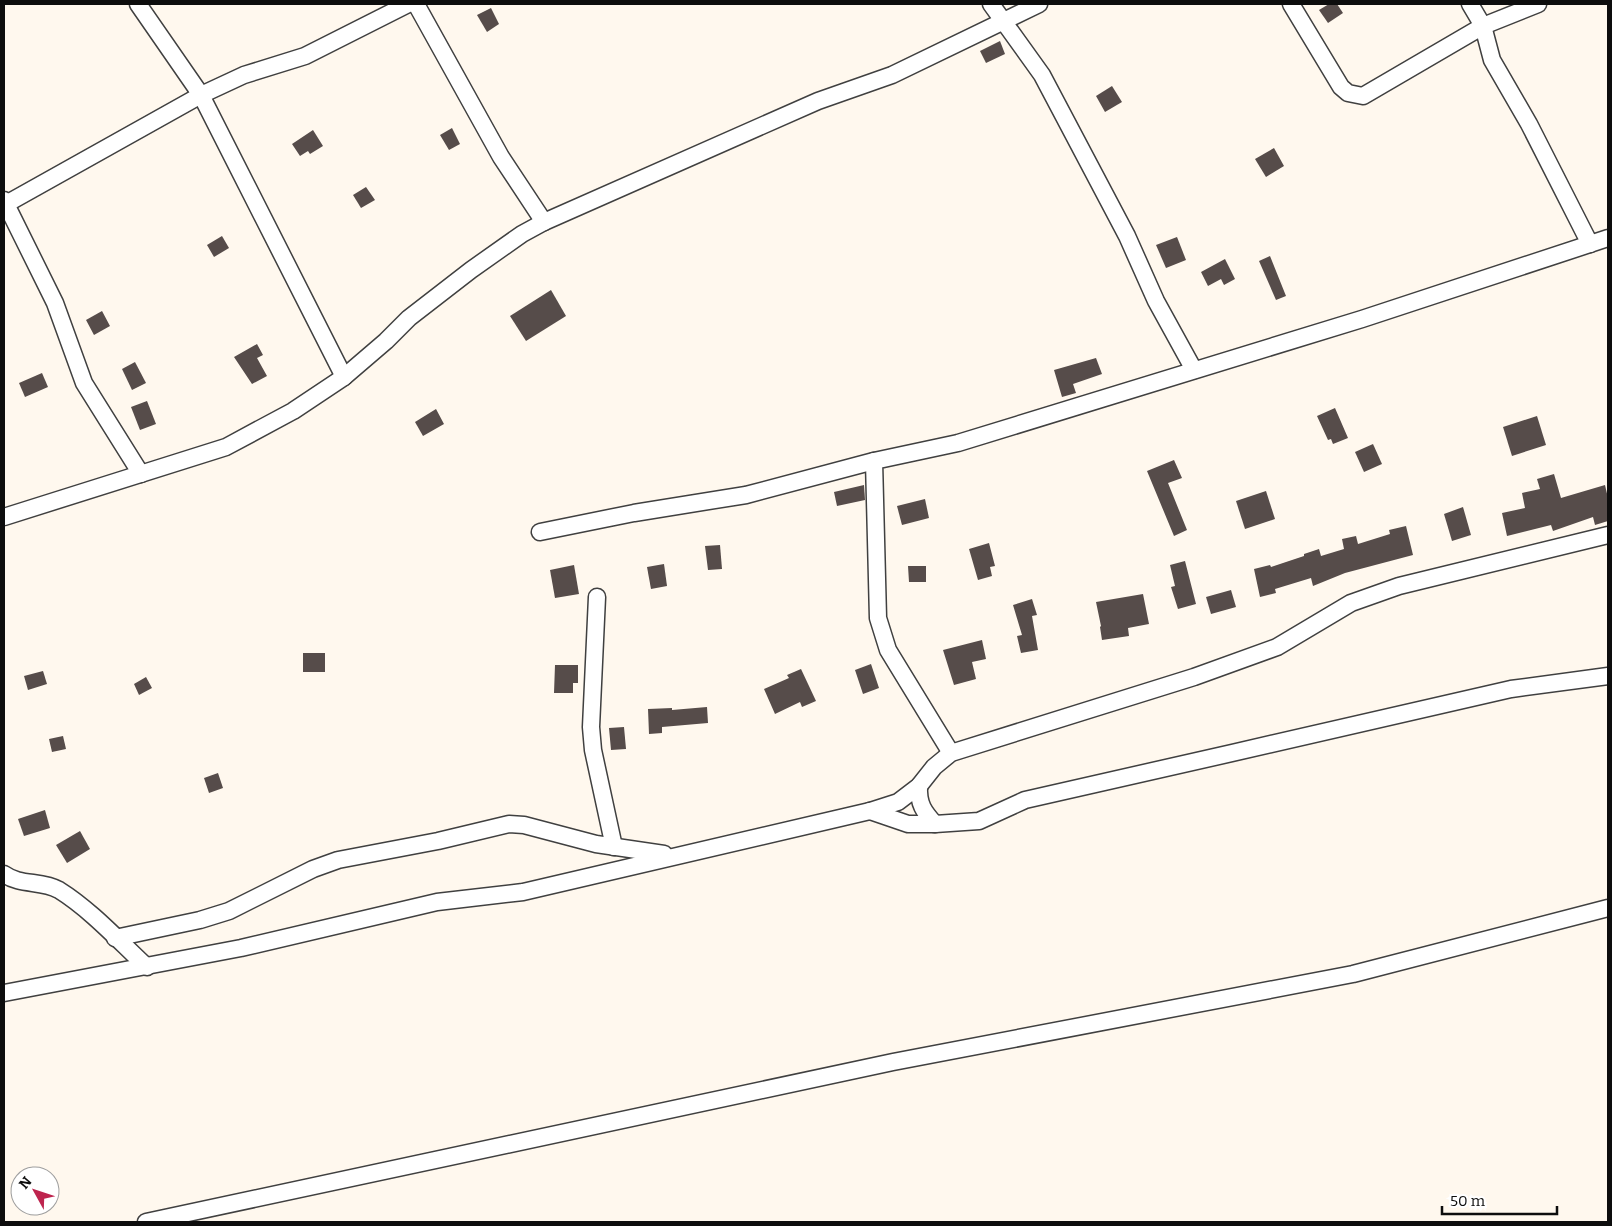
<svg xmlns="http://www.w3.org/2000/svg" width="1612" height="1226" font-family="Bitter,serif">
<style>
.building{fill:#564c4a}
.lines{fill:none;stroke-linecap:round;stroke-linejoin:round}
.minor-casing{stroke:#404040;stroke-width:19}
.minor{stroke:#fff;stroke-width:16}
</style>
<rect width="100%" height="100%" fill="#fff8ee"/>
<g class="building">
<polygon points="1329,4 1337,4 1343,13 1328,23 1319,10"/>
<polygon points="491,8 499,24 487,32 477,15"/>
<polygon points="1000,41 1005,54 986,63 980,51"/>
<polygon points="1112,86 1122,102 1105,112 1096,96"/>
<polygon points="452,128 460,144 449,150 440,135"/>
<polygon points="313,130 323,146 310,154 308,151 300,156 292,144"/>
<polygon points="1274,148 1284,166 1266,177 1255,159"/>
<polygon points="366,187 375,200 361,208 353,195"/>
<polygon points="222,236 229,248 214,257 207,245"/>
<polygon points="1177,237 1186,260 1166,268 1156,245"/>
<polygon points="1270,256 1286,296 1276,300 1259,261"/>
<polygon points="1225,259 1235,279 1224,285 1221,279 1208,286 1201,272"/>
<polygon points="551,290 566,316 526,341 510,316"/>
<polygon points="102,311 110,326 94,335 86,320"/>
<polygon points="257,344 263,355 257,358 267,376 252,384 234,357"/>
<polygon points="1096,358 1102,374 1073,384 1076,393 1062,397 1054,370"/>
<polygon points="135,362 146,383 132,390 122,369"/>
<polygon points="42,373 48,387 25,397 19,383"/>
<polygon points="147,401 156,424 140,430 131,407"/>
<polygon points="1335,408 1348,438 1333,444 1331,439 1328,440 1317,416"/>
<polygon points="436,409 444,424 423,436 415,422"/>
<polygon points="1537,416 1546,445 1512,456 1503,427"/>
<polygon points="1373,444 1382,464 1364,472 1355,452"/>
<polygon points="1174,460 1182,478 1168,483 1187,530 1174,536 1147,471"/>
<polygon points="1554,474 1561,498 1605,485 1608,498 1608,521 1595,525 1593,517 1553,531 1551,525 1507,536 1502,513 1525,508 1522,493 1540,489 1537,479"/>
<polygon points="864,485 865,500 837,506 834,492"/>
<polygon points="1266,491 1275,519 1245,529 1236,501"/>
<polygon points="925,499 929,518 902,525 897,506"/>
<polygon points="1463,507 1471,535 1452,541 1444,514"/>
<polygon points="1406,526 1413,555 1345,573 1313,586 1311,578 1275,589 1276,593 1260,597 1254,569 1270,565 1271,567 1304,556 1304,554 1319,549 1321,556 1344,549 1342,539 1356,536 1358,544 1390,534 1389,530"/>
<polygon points="989,543 995,566 990,567 992,576 978,580 969,549"/>
<polygon points="720,545 722,569 708,570 705,546"/>
<polygon points="1185,561 1196,604 1178,609 1171,587 1175,586 1170,565"/>
<polygon points="664,564 667,586 651,589 647,567"/>
<polygon points="574,565 579,594 555,598 550,570"/>
<polygon points="908,566 926,566 926,582 909,582"/>
<polygon points="1231,590 1236,607 1211,614 1206,597"/>
<polygon points="1143,594 1149,624 1128,628 1129,636 1102,640 1100,627 1101,626 1096,602"/>
<polygon points="1032,599 1037,615 1032,616 1038,650 1021,653 1017,636 1022,635 1013,605"/>
<polygon points="982,640 986,659 972,662 976,679 954,685 943,650"/>
<rect x="303" y="653" width="22" height="19"/>
<polygon points="871,664 879,688 863,694 855,670"/>
<polygon points="555,665 578,665 578,683 573,683 573,693 554,693"/>
<polygon points="801,669 816,701 802,707 800,702 775,714 764,689 789,678 787,675"/>
<polygon points="43,671 47,684 28,690 24,676"/>
<polygon points="146,677 152,688 139,695 134,684"/>
<polygon points="707,707 708,723 662,727 662,733 649,734 648,709 672,708 672,710"/>
<polygon points="624,727 626,749 611,750 609,728"/>
<polygon points="63,736 66,749 52,752 49,739"/>
<polygon points="218,773 223,788 209,793 204,778"/>
<polygon points="45,810 50,828 24,836 18,819"/>
<polygon points="80,831 90,849 67,863 56,845"/>
</g>
<g class="lines">
<defs>
<g id="minor">
<polyline points="138,4 201,95 344,377"/>
<polyline points="416,4 501,157 544,222"/>
<polyline points="991,4 1042,75 1127,236 1156,301 1194,370"/>
<polyline points="1291,4 1341,87 1348,93 1363,96 1483,26 1538,4"/>
<polyline points="1470,4 1483,26 1492,60 1529,124 1590,244"/>
<polyline points="4,200 55,303 84,383 141,474"/>
<polyline points="6,204 201,95 244,75 305,56 408,4"/>
<polyline points="4,517 226,447 293,411 344,377 386,341 409,318 471,270 522,234 544,222 818,101 892,75 1039,4"/>
<polyline points="540,532 634,513 746,495 874,461"/>
<polyline points="597,597 591,727 593,750 614,847"/>
<polyline points="951,753 888,650 878,618 874,461 958,443 1362,319 1608,238"/>
<path d="M919 786C918 804 924 812 935 824"/>
<polyline points="870,811 908,824 935,824 979,821 1025,800 1232,753 1511,689 1608,676"/>
<path d="M4 874C20 886 42 880 59 890 91 910 119 941 147 967"/>
<polyline points="115,938 200,920 229,911 313,869 338,860 438,841 509,824 524,825 596,844 664,854"/>
<polyline points="4,993 241,948 437,902 523,892 870,811 898,802 919,786 934,767 951,753 1194,677 1277,647 1351,603 1399,586 1608,535"/>
<polyline points="146,1222 893,1062 1353,974 1608,908"/>
</g>
</defs>
<use href="#minor" class="minor-casing"/>
<use href="#minor" class="minor"/>
</g>
<rect width="1612" height="1226" fill="none" stroke="#0d0d0d" stroke-width="10"/>
<g transform="translate(35 1191) rotate(310)"><circle r="24" fill="#ffffff" stroke="#9e9e9e"/>
<path d="M0-4L9 19L0 12L-9 19Z" fill="#be244e"/>
<text y="-8" font-size="14" font-weight="bold" text-anchor="middle" fill="#0d0d0d">N</text>
</g>
<path d="M1442 1206v8h115v-8" fill="none" stroke="#0d0d0d" stroke-width="2.5"/>
<text x="1450" y="1206" font-size="15" fill="#0d0d0d" stroke="#ffffff" stroke-width="4" paint-order="stroke">50 m</text>
</svg>
